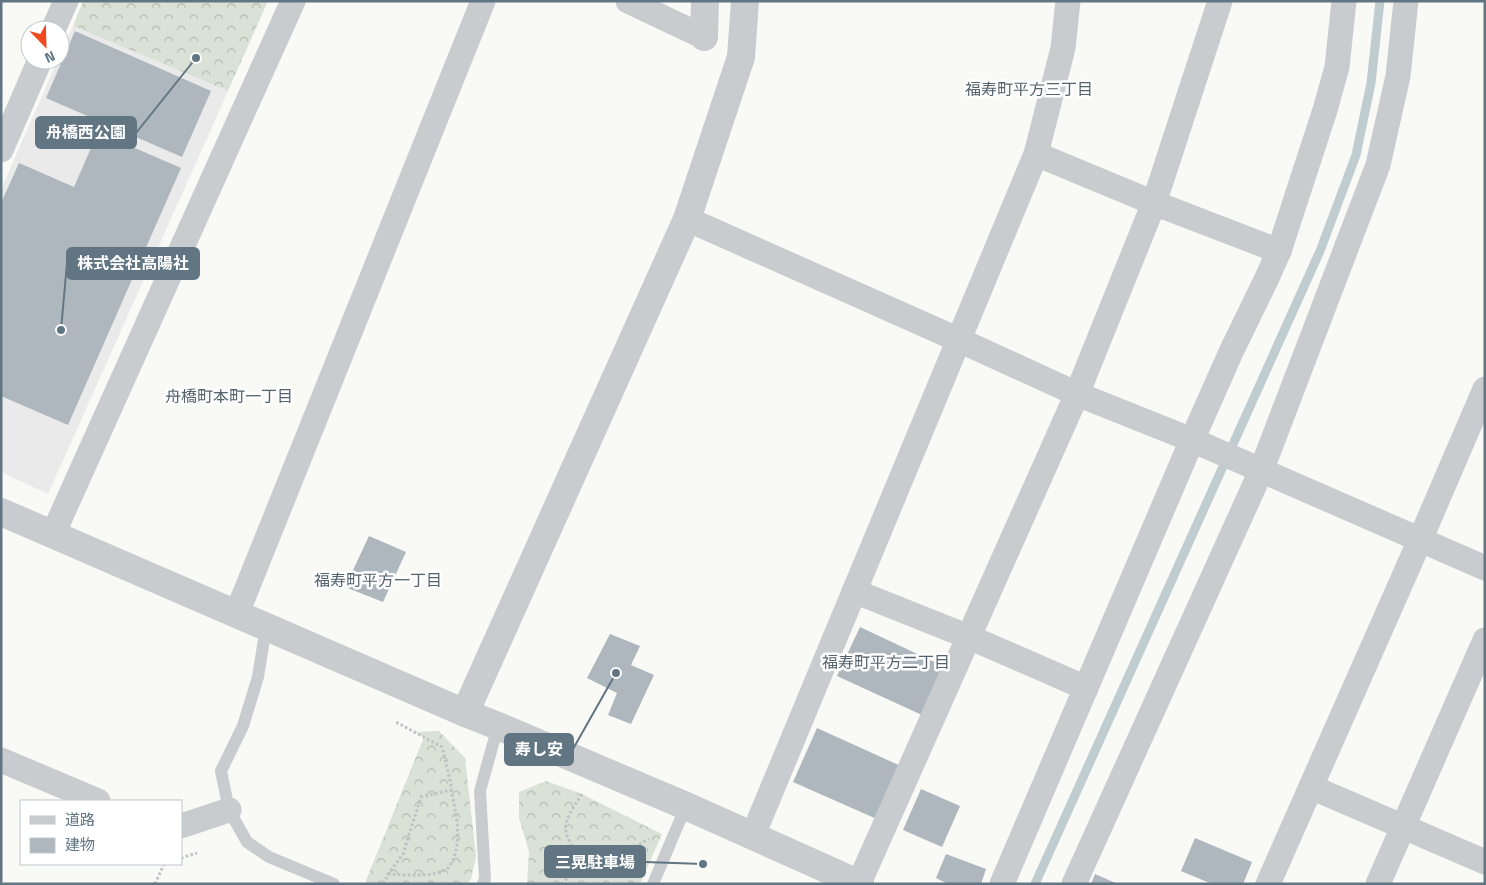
<svg xmlns="http://www.w3.org/2000/svg" width="1486" height="885" font-family="'Titillium Web','Noto Sans JP',sans-serif">
<style>
.built{fill:#e9eae9}
.forest{fill:url(#forest-crowns)}
.lines{fill:none;stroke-linecap:round;stroke-linejoin:round}
.stream{stroke:#bfccd0;stroke-width:9}
.building{fill:#aeb7bd}
.path{stroke:#bfc2c4;stroke-width:3;stroke-dasharray:2.5 2.5;stroke-linecap:butt}
.service{stroke:#c8cccf;stroke-width:12}
.minor{stroke:#c8cccf;stroke-width:25}
.tertiary{stroke:#c8cccf;stroke-width:28}
.labels{text-anchor:middle;dominant-baseline:central;stroke-width:5;stroke-linejoin:round;paint-order:stroke}
.neighbourhood-label{font-size:16px;fill:#54636d;stroke:#fff}
.leader{fill:none;stroke:#617583;stroke-width:2}
.callout-dot{fill:#617583;stroke:#fff;stroke-width:2}
.callout{fill:#617583;stroke:#617583;stroke-width:2}
.callout-label{font-size:16px;text-anchor:middle;font-weight:bold;fill:#fff}
</style>
<defs>
<pattern id="forest-crowns" width="20" height="18" patternUnits="userSpaceOnUse" patternTransform="scale(1.25)"><rect width="20" height="18" fill="#dae1d6"/><path d="M2 6a3 3 0 1 1 6 0M12 15a3 3 0 1 1 6 0" fill="none" stroke="#b4bbb3"/></pattern>
</defs>
<rect width="100%" height="100%" fill="#f9f9f6"/>
<polygon class="built" points="73,26 228,91 48,494 1,472 1,189 58,60 60,60 60,54"/>
<g class="forest">
<polygon points="83,1 268,1 228,91 73,26"/>
<polygon points="439,731 465,758 476,856 471,879 467,884 368,884 365,883 424,737 415,732"/>
<polygon points="546,781 582,794 662,834 640,884 527,884 529,852 519,818 519,792"/>
</g>
<g class="lines">
<polyline class="stream" points="1035,884 1320,251 1356,155 1371,83 1380,1"/>
</g>
<g class="building">
<polygon points="75,31 211,91 182,157 46,98"/>
<polygon points="98,132 181,168 68,425 1,396 1,203 19,163 74,187"/>
<polygon points="369,536 406,552 383,602 345,587"/>
<polygon points="860,627 947,668 924,716 837,676"/>
<polygon points="610,634 640,646 631,665 654,675 631,724 608,715 617,693 587,678"/>
<polygon points="817,728 903,767 879,820 793,782"/>
<polygon points="921,789 960,806 942,847 903,830"/>
<polygon points="1195,838 1252,862 1243,884 1212,884 1181,871"/>
<polygon points="946,854 986,869 981,884 948,884 936,878"/>
<polygon points="1095,874 1118,884 1091,884"/>
</g>
<g class="lines">
<g class="path">
<path d="M582 794C561 826 559 830 583 861"/>
<polyline points="181,858 197,853"/>
<path d="M388 874C402 875 439 878 449 867 450 866 452 861 453 860 462 837 456 813 451 790"/>
<polyline points="155,884 164,864"/>
<polyline points="384,884 388,874 403,854 421,797 451,790 451,784 442,747 396,722"/>
<polyline points="562,884 583,861 599,856 628,850 649,839"/>
</g>
<g class="service">
<polyline points="266,627 258,677 243,726 221,771 229,810 247,842 269,857 334,884"/>
<polyline points="483,884 485,879 480,791 498,726"/>
<polyline points="653,884 686,806"/>
</g>
<g class="minor">
<polyline points="628,1 704,37"/>
<polyline points="53,30 66,1"/>
<polyline points="1,150 40,60"/>
<polyline points="1036,154 1154,203 1279,251"/>
<polyline points="687,219 959,340 1077,394 1192,440 1485,568"/>
<polyline points="53,534 293,1"/>
<polyline points="854,591 969,637 1086,688"/>
<polyline points="237,613 483,1"/>
<polyline points="1,760 98,801"/>
<polyline points="1311,787 1485,862"/>
<polyline points="181,826 229,810"/>
<polyline points="753,835 1036,154 1063,48 1068,1"/>
<polyline points="859,883 1077,394 1154,203 1220,1"/>
<polyline points="1002,884 1192,440 1231,352 1267,278 1279,251 1325,110 1337,67 1344,1"/>
<polyline points="1074,884 1261,471 1378,165 1398,76 1406,1"/>
<polyline points="1268,884 1420,540 1485,389"/>
<polyline points="1378,884 1485,640"/>
</g>
<g class="tertiary">
<polyline points="704,37 705,1"/>
<polyline points="1,512 465,713 498,726 686,806 860,884"/>
<polyline points="465,713 687,219 741,57 745,1"/>
</g>
</g>
<g class="labels">
<g class="neighbourhood-label">
<text x="1029" y="89">福寿町平方三丁目</text>
<text x="229" y="396">舟橋町本町一丁目</text>
<text x="378" y="580">福寿町平方一丁目</text>
<text x="886" y="662">福寿町平方二丁目</text>
</g>
</g>
<path class="leader" d="M196 58L136 133M61 330L67 263M616 673L573 749M703 864L645 862"/>
<g class="callout-dot">
<circle cx="196" cy="58" r="5"/>
<circle cx="61" cy="330" r="5"/>
<circle cx="616" cy="673" r="5"/>
<circle cx="703" cy="864" r="5"/>
</g>
<g class="callout">
<rect x="36" y="117" width="100" height="31" rx="5"/>
<rect x="67" y="248" width="132" height="31" rx="5"/>
<rect x="505" y="734" width="68" height="31" rx="5"/>
<rect x="545" y="846" width="100" height="31" rx="5"/>
</g>
<g class="callout-label">
<text x="86" y="138">舟橋西公園</text>
<text x="133" y="269">株式会社高陽社</text>
<text x="539" y="755">寿し安</text>
<text x="595" y="868">三晃駐車場</text>
</g>
<rect width="1486" height="885" fill="none" stroke="#617583" stroke-width="5"/>
<rect x="20" y="800" width="162" height="65" fill="#ffffff" stroke="#c0c8cd"/>
<rect x="30" y="816" width="25" height="8" fill="#c8cccf" stroke="#c0c8cd"/>
<text x="65" y="825" font-size="15" fill="#617583">道路</text>
<rect x="30" y="838" width="25" height="15" fill="#aeb7bd" stroke="#c0c8cd"/>
<text x="65" y="850" font-size="15" fill="#617583">建物</text>
<g transform="translate(45 45) rotate(157)"><circle r="24" fill="#ffffff" stroke="#c0c8cd"/>
<path d="M0-4L9 19L0 12L-9 19Z" fill="#f0491f"/>
<text y="-8" font-size="14" font-weight="bold" text-anchor="middle" fill="#617583">N</text>
</g>
</svg>
